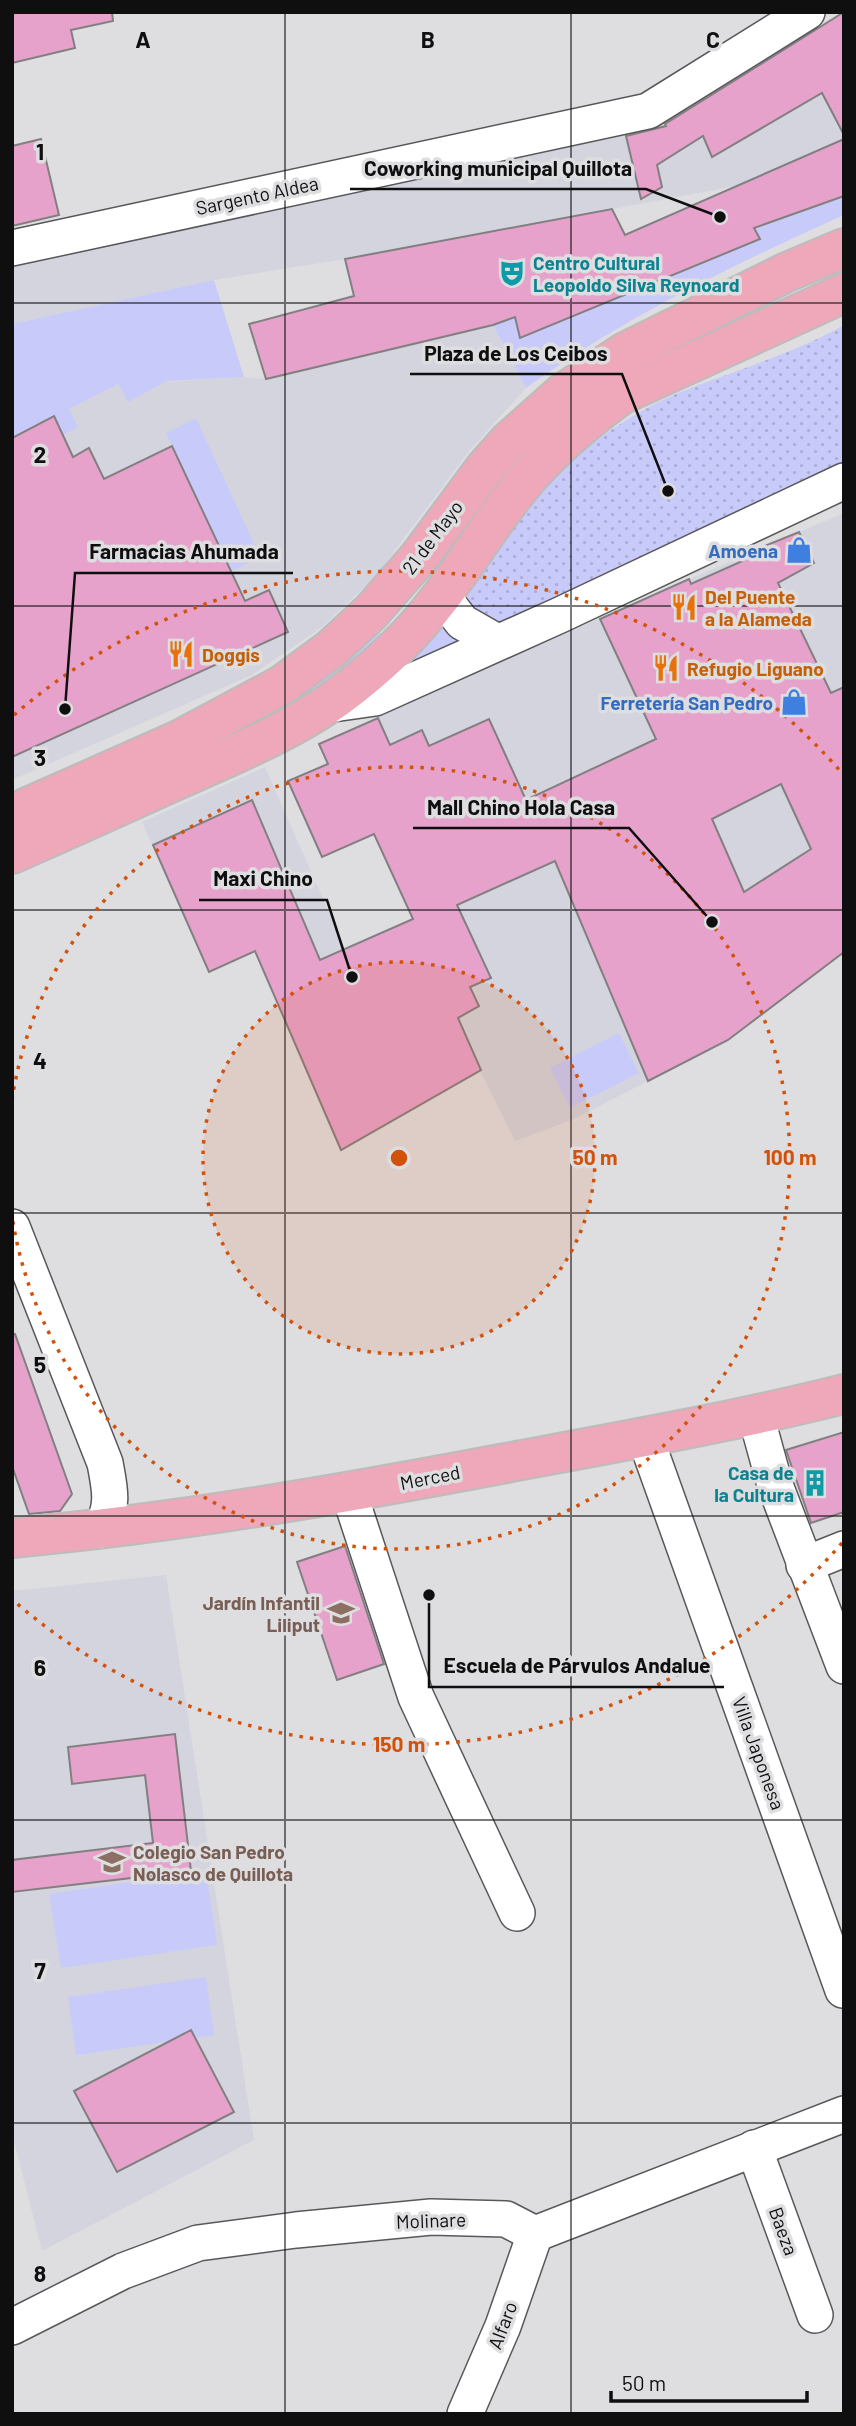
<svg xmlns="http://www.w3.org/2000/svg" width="856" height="2426" font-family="Barlow,sans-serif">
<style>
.built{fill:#d3d4de}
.grass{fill:#c8cbf9}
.park{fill:url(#park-dots)}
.building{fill:#e7a2cb;stroke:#827f81;stroke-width:2;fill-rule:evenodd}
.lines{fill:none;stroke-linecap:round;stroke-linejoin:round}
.minor-casing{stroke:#58585b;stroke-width:38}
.major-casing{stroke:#bcbcbc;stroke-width:42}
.minor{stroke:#fff;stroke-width:35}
.major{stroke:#eea8b9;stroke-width:38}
.grid{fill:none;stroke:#0f0f10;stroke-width:2;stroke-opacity:0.55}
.ring{fill:none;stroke:#d2520c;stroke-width:3.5;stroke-dasharray:3.5 7}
.labels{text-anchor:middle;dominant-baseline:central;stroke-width:7;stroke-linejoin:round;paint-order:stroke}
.street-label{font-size:19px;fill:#0f0f10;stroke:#dedee1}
.culture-label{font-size:19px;font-weight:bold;fill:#0d838f;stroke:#dedee1;text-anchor:start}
.shop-label{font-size:19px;font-weight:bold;fill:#366cbe;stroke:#dedee1;text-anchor:end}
.food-label{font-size:19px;font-weight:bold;fill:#c56008;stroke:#dedee1;text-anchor:start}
.education-label{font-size:19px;font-weight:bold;fill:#785e54;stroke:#dedee1;text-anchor:end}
.grid-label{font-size:23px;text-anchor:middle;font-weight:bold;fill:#0f0f10;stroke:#dedee1;stroke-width:7;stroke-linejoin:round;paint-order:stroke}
.centre{fill:#d2520c;stroke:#dedee1;stroke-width:3.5}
.ring-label{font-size:21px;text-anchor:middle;font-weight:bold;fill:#d2520c;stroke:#dedee1;stroke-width:7;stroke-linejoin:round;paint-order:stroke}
.leader{fill:none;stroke:#0f0f10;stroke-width:2.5}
.callout-dot{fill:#0f0f10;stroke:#dedee1;stroke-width:2.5}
.callout-label{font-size:21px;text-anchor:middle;font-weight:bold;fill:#0f0f10;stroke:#dedee1;stroke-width:7;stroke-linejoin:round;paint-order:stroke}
</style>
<defs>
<pattern id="park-dots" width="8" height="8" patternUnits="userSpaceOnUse" patternTransform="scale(1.75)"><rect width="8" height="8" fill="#c8cbf9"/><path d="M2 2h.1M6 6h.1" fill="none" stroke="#abadd4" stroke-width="1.8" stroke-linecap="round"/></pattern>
</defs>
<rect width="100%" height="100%" fill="#dedee1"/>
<g class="built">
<polygon points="844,12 844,139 736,186 345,259 214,280 12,324 12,257 663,118"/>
<polygon points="493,325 526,388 470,450 375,577 322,627 252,675 12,780 12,391 244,377 266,379"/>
<polygon points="844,513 844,952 728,1040 574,1119 515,1141 480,1070 341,1150 255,951 209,972 142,822 265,767 345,949 413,919 417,927 455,896 378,717 673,586"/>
<polygon points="166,1575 254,2140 42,2251 12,2133 12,1591"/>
</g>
<g class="grass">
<path d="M844 196V215C733 265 625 317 526 388L493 325 515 317 520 338 759 239 754 228Z"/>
<polygon points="214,280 244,377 167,381 128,402 118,384 69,409 78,427 65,434 63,435 53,416 12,438 12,324"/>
<polygon points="196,418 260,557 231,571 166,433"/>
<polygon points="436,615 473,644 378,685"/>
<polygon points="376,629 385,639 348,673 259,725 90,791"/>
<polygon points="619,1033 639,1073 570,1108 550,1068"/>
<polygon points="206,1871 217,1945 61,1968 49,1894"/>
<polygon points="206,1977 214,2035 76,2055 68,1997"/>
</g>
<path class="park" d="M844 325V467L516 620 494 625 476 621 461 597C480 569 499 540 520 514 558 465 619 418 676 394 732 371 791 355 844 325Z"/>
<g class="building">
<polygon points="12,12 112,12 113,21 71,30 75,48 12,63"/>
<polygon points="844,12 844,135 822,93 712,157 703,136 657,165 662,187 641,199 626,136 666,126 665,124"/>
<polygon points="41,139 59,215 12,226 12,146"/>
<polygon points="844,139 844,196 754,228 760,239 520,338 515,317 493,325 266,379 249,324 354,296 345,259 612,209 625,235"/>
<polygon points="54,416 73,457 89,448 104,479 172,446 245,601 269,590 288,632 12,757 12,438"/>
<path d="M799 532 814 563 778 583 831 693 844 687V952L728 1040 648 1081 555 861 457 905 491 978 470 987 479 1006 458 1018 481 1070 341 1150 255 951 209 972 153 845 252 800 320 960 413 919 374 834 322 857 288 781 328 764 319 744 378 718 390 745 422 730 429 746 489 719 526 800 656 739 600 619 689 579 691 584 765 551 762 547ZM781 784 811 849 744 892 712 819Z"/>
<polygon points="12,1334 15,1334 72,1494 60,1511 29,1514 12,1466"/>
<polygon points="844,1432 844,1512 811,1523 786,1450"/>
<polygon points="345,1546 384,1664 337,1680 297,1562"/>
<polygon points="175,1734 191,1871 12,1892 12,1860 153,1843 145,1775 72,1784 68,1747"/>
<polygon points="191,2030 234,2112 117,2172 74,2091"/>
</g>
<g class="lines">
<defs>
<g id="minor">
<polyline points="12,248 648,111 807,12"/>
<polyline points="442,596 462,622 497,642"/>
<polyline points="326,705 375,698 560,615 844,481"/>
<path d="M12 1227 105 1463C110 1490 114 1504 101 1530"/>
<polyline points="756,1416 775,1485 844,1666"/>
<polyline points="645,1437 843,1990"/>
<polyline points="349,1493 416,1697 517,1913"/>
<polyline points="804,1565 844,1549"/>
<polyline points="754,2148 815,2315"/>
<polyline points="12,2327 123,2271 198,2243 296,2230 431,2217 506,2219 535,2234 844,2114"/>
<polyline points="465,2414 503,2326 535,2234"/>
</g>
<g id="major">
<polyline points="12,814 179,740 282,685 331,649 371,612 419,557 485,468 509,441 563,393 625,352 787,272 844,248"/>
<path d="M12 854C67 830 122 805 177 780 225 758 285 734 328 704 353 687 376 667 397 647 446 600 478 539 520 487 549 451 584 422 621 395L844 293"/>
<path d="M12 1538C178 1523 342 1494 506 1463 619 1442 732 1422 844 1394"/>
</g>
</defs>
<use href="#minor" class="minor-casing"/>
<use href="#major" class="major-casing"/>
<use href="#minor" class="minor"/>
<use href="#major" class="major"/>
</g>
<path class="grid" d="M285 12V2414M571 12V2414M12 303H844M12 606H844M12 910H844M12 1213H844M12 1516H844M12 1820H844M12 2123H844"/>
<circle cx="399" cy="1158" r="196" fill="#d2520c" fill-opacity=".12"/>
<g class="ring">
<circle cx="399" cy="1158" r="196"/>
<path d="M12 1100A391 391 0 1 1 12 1216"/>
<path d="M842 1543A587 587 0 0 1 14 1601M14 715A587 587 0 0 1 842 773"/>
</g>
<defs>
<symbol id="theatre-bare" viewBox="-9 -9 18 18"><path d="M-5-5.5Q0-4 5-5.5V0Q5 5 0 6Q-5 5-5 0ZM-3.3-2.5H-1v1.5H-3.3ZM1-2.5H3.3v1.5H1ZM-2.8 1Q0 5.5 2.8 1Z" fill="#0f9aa8" stroke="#dedee1" stroke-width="2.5" paint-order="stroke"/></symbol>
<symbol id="shop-bare" viewBox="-9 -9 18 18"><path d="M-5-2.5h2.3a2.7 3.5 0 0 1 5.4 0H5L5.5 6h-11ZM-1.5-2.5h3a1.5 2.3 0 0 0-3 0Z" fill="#3f7fe0" stroke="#dedee1" stroke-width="2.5" paint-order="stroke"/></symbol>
<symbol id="restaurant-bare" viewBox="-9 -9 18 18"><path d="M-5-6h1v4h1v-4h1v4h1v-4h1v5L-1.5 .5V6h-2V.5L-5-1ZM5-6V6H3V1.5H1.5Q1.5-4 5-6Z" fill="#e8710a" stroke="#dedee1" stroke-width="2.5" paint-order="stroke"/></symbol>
<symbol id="building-bare" viewBox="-9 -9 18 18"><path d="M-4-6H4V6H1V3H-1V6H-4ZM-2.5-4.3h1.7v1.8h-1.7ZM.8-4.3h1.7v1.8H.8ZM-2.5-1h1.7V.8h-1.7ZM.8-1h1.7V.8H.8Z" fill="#0f9aa8" stroke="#dedee1" stroke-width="2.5" paint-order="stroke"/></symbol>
<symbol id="school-bare" viewBox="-9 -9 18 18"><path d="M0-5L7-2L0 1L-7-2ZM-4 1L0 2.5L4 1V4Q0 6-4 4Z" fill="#8d6e63" stroke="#dedee1" stroke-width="2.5" paint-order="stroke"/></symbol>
</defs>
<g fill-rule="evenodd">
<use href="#theatre-bare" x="493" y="254" width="38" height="38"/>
<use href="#shop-bare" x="780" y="531" width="38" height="38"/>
<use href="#restaurant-bare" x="665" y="588" width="38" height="38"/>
<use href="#restaurant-bare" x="162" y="635" width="38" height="38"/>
<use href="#restaurant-bare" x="647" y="649" width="38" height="38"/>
<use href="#shop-bare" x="775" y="683" width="38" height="38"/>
<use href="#building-bare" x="796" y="1464" width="38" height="38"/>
<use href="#school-bare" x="322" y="1594" width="38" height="38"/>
<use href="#school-bare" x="93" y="1843" width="38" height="38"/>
</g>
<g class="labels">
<g class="street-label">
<text transform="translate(257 195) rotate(-12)">Sargento Aldea</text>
<text transform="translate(432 537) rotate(-53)">21 de Mayo</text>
<text transform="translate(430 1477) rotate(-11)">Merced</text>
<text transform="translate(759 1753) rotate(70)">Villa Japonesa</text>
<text transform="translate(431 2220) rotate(-2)">Molinare</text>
<text transform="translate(784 2231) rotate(70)">Baeza</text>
<text transform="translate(502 2325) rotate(-69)">Alfaro</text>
</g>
<g class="culture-label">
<text x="533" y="262">Centro Cultural<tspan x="533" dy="22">Leopoldo Silva Reynoard</tspan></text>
<text x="794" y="1472" text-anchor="end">Casa de<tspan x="794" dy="22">la Cultura</tspan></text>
</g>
<g class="shop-label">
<text x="778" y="550">Amoena</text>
<text x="773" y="702">Ferretería San Pedro</text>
</g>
<g class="food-label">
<text x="705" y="596">Del Puente<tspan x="705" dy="22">a la Alameda</tspan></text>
<text x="202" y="654">Doggis</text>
<text x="687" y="668">Refugio Liguano</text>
</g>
<g class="education-label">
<text x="320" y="1602">Jardín Infantil<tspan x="320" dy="22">Liliput</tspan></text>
<text x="133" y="1851" text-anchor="start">Colegio San Pedro<tspan x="133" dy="22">Nolasco de Quillota</tspan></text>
</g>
</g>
<g class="grid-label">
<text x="143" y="48">A</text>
<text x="428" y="48">B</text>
<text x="713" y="48">C</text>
<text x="40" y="160">1</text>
<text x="40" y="463">2</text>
<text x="40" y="766">3</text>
<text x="40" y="1069">4</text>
<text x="40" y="1373">5</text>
<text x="40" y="1676">6</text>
<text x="40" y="1979">7</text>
<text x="40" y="2282">8</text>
</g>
<circle cx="399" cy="1158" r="10" class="centre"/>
<g class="ring-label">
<text x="595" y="1165">50 m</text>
<text x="790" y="1165">100 m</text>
<text x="399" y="1752">150 m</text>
</g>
<path class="leader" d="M720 217L646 189H350M668 491L622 374H410M65 709L75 573H293M712 922L629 828H413M352 977L327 900H199M429 1595L429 1687H724"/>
<g class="callout-dot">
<circle cx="720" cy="217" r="7"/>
<circle cx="668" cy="491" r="7"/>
<circle cx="65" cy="709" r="7"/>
<circle cx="712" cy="922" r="7"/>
<circle cx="352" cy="977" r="7"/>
<circle cx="429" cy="1595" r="7"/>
</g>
<g class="callout-label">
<text x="498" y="176">Coworking municipal Quillota</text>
<text x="516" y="361">Plaza de Los Ceibos</text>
<text x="184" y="559">Farmacias Ahumada</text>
<text x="521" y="815">Mall Chino Hola Casa</text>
<text x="263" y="886">Maxi Chino</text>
<text x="577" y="1673">Escuela de Párvulos Andalue</text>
</g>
<rect width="856" height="2426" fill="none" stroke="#0f0f10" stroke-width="28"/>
<path d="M611 2391v10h196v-10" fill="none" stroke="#0f0f10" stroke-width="3.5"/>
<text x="622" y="2391" font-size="21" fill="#0f0f10" stroke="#dedee1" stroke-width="5" paint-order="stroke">50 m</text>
</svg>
